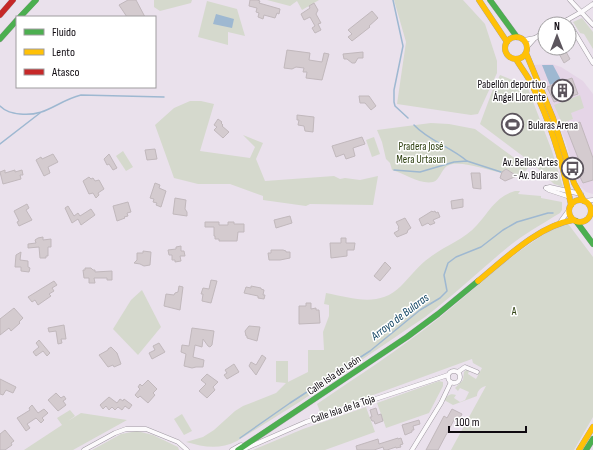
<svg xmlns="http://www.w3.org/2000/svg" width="593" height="450" font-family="'Sofia Sans Condensed',sans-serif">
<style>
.built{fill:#e5d5e7}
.green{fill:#d5d9cd}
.water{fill:#9eb8d1}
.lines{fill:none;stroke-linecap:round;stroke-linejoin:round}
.stream{stroke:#9eb8d1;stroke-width:1.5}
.building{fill:#d4cbcf;stroke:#c1b8bc}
.street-casing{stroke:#a09aa2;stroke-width:5}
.fast-casing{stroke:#a09aa2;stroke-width:6}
.slow-casing{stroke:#a09aa2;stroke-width:6}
.jam-casing{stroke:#a09aa2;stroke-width:6}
.street{stroke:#fcfafc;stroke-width:4}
.fast{stroke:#4caf50;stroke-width:5.5}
.slow{stroke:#ffc107;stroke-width:5.5}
.jam{stroke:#c62828;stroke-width:5.5}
.labels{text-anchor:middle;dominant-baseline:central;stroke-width:3;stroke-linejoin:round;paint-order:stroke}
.poi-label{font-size:11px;fill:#0f0a10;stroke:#fff;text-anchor:end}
.park-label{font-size:11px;fill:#2c3e0e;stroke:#fff}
.street-label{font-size:11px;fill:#0f0a10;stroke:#fff}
.water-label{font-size:12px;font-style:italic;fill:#0e4261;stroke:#fff}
</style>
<rect width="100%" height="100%" fill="#eae1ec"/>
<polygon class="built" points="552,64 561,67 583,81 593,94 593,194 586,192 579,185 566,143 543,84 533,65"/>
<g class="green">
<polygon points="154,0 192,0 191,3 160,11 154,7"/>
<polygon points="267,0 319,0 302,10 297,1 290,6"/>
<polygon points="394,0 463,0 485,24 497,61 497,73 478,114 471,115 397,104 406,42"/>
<polygon points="207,1 237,9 245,36 228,32 228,45 198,37"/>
<polygon points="582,18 593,32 593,49 584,34 580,33 573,22"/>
<polygon points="500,75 527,86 552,151 563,187 554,184 532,163 480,124 493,89"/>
<polygon points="580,95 584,108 571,113 573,119 562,123 554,105"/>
<polygon points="190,101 201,101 214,104 200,151 250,158 255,147 243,135 263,143 256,159 265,181 334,176 340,179 345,178 360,180 378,176 373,205 310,204 306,206 263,200 263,196 230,184 198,184 174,178 155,125 174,108"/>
<path d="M431 123 449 124 475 129 528 168 520 177 506 169 502 173C489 171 459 159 447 166 441 170 440 180 433 182 421 185 403 173 392 170L390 163 386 159 382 142 377 130Z"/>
<polygon points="374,137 380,154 372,157 366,140"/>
<polygon points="123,151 133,167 126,171 116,156"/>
<path d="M515 191H520L518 194 541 196V198L562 202V210L560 213C542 224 524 234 508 247 480 270 454 295 425 317L301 401 237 441C219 450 204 447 186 442L203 437 214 430 235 411 243 406 276 393 286 383 276 382V361H288V382L308 372V350H324L323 332 329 316V305L324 304 326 293C353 298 379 308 401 286 410 277 419 265 429 258 444 246 464 240 477 225 489 212 496 196 515 191Z"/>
<path d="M565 223 569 225 593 257V417L574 450H451L486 386C481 387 477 391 477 396L453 405 444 400C447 396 450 393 456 395L454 398 460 402 465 400 469 392 460 388 458 391 455 388 463 380 464 372 466 370 469 371 468 374 476 379 482 368 473 363 472 359 321 414 317 404C358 376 400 349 439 318 479 286 519 245 565 223Z"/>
<polygon points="142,290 161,327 138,355 113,329 131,300"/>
<polygon points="439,381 443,382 443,386 429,413 386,428 377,403"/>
<polygon points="366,407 375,432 325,450 253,450 303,429"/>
<polygon points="70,410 75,416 68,421 81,413 127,420 73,450 24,450 62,425 57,418"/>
<polygon points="182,414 192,431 184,435 174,419"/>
<polygon points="137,431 153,435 178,447 179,450 92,450 121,434"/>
</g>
<g class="water">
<polygon points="216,14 234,19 232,28 213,24"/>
<polygon points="542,65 553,65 561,80 550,85"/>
</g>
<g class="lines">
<g class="stream">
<polyline points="393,0 403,46 394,90 394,102 395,106 408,118"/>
<path d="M0 106C6 112 12 113 20 114 46 117 57 101 81 95L164 97"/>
<path d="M414 125C429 141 451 147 467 161"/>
<polyline points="0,144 40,113"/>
<polyline points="394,170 420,172 454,162 467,161 501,172"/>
<polyline points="240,438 290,403 370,351 420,310 440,298 447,291 444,275 448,263 456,257 481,247 503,230 517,222 548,213 553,213"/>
</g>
</g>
<g class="building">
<polygon points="128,0 136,0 145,17 127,17 119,5"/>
<polygon points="250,0 257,0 260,1 259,3 280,9 279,14 277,13 275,18 264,15 263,19 258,17 259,13 256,12 257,8 249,6"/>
<polygon points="314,3 318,10 316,14 321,23 318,24 321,30 315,33 312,28 315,26 310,17 304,20 301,14 310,8 309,6"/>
<polygon points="372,11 378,18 369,26 370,27 352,41 348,37 352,34 348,30"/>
<polygon points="556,48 564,48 570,59 564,63"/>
<polygon points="287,50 310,53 309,60 322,62 324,53 329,54 322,80 306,78 307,72 303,72 304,68 296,67 292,69 284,68"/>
<polygon points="363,52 363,58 358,58 355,63 352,63 347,59 344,59 343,54"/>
<polygon points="572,78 578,94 554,102 547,87"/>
<polygon points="359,96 369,96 376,106 371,110 365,103 360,103"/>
<polygon points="297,115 314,117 313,132 305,131 304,126 298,125 299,120 297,120"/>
<polygon points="218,119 222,122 221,123 223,125 222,126 229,132 223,138 214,130 217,127 214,125"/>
<polygon points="580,122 593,158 593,180 583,183 579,175 584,173 566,127"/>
<polygon points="362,137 365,144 353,148 355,156 346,159 344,154 336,157 332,146"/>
<polygon points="155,149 157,159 147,160 145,150"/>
<polygon points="53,154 58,162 48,167 50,173 44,176 36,160 41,157 42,159"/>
<polygon points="109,154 117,168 113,170 109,164 107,165 104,159"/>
<polygon points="506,169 517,176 505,181 500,178 502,172"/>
<polygon points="5,170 5,173 15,170 15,172 22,170 23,175 20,175 21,179 3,184 0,172"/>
<polygon points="471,173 480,173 481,189 473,188"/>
<polygon points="89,177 91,179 93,178 95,181 99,180 104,189 98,193 99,195 96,198 93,193 89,194 83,181"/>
<polygon points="155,183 160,185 159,188 166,191 161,207 156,205 157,203 153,202 154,199 150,198"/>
<polygon points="175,198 186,200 185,209 187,212 187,216 173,214"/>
<polygon points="463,199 463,207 452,209 451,201"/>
<polygon points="128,202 131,212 127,213 128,216 124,217 125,218 117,221 113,206"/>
<polygon points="27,204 29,208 26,210 32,220 19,226 17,222 19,221 14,211"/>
<polygon points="68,206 74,216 78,213 80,216 91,209 95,215 81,225 78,219 72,223 65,208"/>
<polygon points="432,211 433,212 435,211 436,213 438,212 440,217 433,220 435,223 430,225 428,223 422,226 419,219"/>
<polygon points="290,216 292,223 276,228 274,220"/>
<polygon points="405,218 411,228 408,230 407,233 397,237 394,233 399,230 398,228 399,227 396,222"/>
<polygon points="205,222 219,222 219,225 228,225 228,222 234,222 234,224 244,224 244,232 238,232 237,241 219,241 219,239 215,239 215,236 214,236 214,227 205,227"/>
<polygon points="43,237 43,240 51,239 51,247 48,247 48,256 46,256 46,258 40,258 39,247 28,248 28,244 36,243 35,240 38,238"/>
<polygon points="341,238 346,238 346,243 355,243 354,250 347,250 347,256 331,258 330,243 341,243"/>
<polygon points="181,246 181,251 184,251 185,256 180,256 181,261 175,262 175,260 172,260 172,255 169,255 168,250 176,249 176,247"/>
<polygon points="271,250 283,250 286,251 286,252 290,252 290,258 280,260 269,260 268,253 271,253"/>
<polygon points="143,251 151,252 150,265 144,266 140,264 134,263 137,260 137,253 143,253"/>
<polygon points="21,252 20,260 28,261 28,267 30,268 29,272 21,271 21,267 15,267 16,255"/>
<polygon points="385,262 391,268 380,281 374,276"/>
<polygon points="85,268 91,268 93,270 95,270 95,272 112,271 112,280 107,280 107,278 94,278 95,283 89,283 89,278 84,278 83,270 85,270"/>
<polygon points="211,280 217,281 211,303 202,301 203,294 201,294 203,288 209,289"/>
<polygon points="54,281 57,285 52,288 54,291 49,294 51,296 38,305 35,300 32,302 28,297"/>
<polygon points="179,286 183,287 180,310 164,306 166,294 174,295 175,293 178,292"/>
<polygon points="251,286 261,288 261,289 264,290 263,295 265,295 264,299 258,298 258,296 244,293 246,287 251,288"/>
<polygon points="306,303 311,303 311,309 316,308 316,310 319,310 320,323 299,324 299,306 306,306"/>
<polygon points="14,308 23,318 19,322 20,323 11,331 9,328 0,335 0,319"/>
<polygon points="64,325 66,339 61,339 62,343 58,344 56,331 49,332 48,328"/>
<polygon points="249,326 260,327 257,341 247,338 247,336 246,336 245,331"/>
<polygon points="192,328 214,331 212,345 210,347 208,346 203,339 202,347 195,345 193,357 204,360 203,367 196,367 192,368 184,366 186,354 181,352 182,345 189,346"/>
<polygon points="39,340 49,352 50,353 47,356 43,351 36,356 33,352 39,347 36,343"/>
<polygon points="159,343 165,352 152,359 149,353 155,350 153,346"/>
<polygon points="111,347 117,353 121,364 114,367 113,365 108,367 99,355 108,350 108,349"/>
<polygon points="262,355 266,358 256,375 249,366 251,362 256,365"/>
<polygon points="234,364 239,372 227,379 224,375 227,373 225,370"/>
<polygon points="207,374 218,382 213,387 215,390 207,398 199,391 206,384 201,380"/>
<polygon points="0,379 16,387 13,393 6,390 3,395 0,394"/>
<polygon points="148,380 157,389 153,393 155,395 148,403 140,396 138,398 135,395 140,389 138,387 140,384 142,386"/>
<polygon points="56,393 61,398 64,396 66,399 63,401 66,405 58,411 48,400"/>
<polygon points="109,397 117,403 120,399 123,401 124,399 132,405 129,409 125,406 122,410 118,407 115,410 112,407 109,410 106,406 103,409 100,405"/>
<polygon points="32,405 38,413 44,409 48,413 42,418 44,420 41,423 36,418 27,424 30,428 26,431 17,418 30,410 29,408"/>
<polygon points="376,408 378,415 381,414 383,421 375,424 374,421 372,421 370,417 372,417 370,410"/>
<polygon points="452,409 462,414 459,420 455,418 438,450 426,450 444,416 447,418"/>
<polygon points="419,420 420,424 413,426 414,430 412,430 412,432 405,435 402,425"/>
<polygon points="5,430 14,441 11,443 12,445 5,450 0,450 0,434"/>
<polygon points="398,438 398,439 401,438 403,444 400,445 401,447 396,448 396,447 387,450 384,450 383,447 374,450 357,450 356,446 378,439 379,444"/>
</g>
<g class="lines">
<defs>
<g id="street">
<polyline points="570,0 593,25"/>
<polyline points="567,20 593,63"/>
<polyline points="560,24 583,11 593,4"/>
<polyline points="524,40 535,38"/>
<polyline points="527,47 535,38 545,32"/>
<polyline points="546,188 550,187 581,194"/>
<polyline points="546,188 549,190 570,197"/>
<polyline points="584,201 593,200"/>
<polyline points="561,221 569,210"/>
<circle cx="454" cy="377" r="6"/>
<polyline points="458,372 465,367 477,372"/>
<polyline points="84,450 115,433 126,429 146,429 178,442 187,450"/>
<polyline points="232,450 241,445"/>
<polyline points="242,450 306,422 448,375"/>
<polyline points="412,450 441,403 451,382"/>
</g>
<g id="fast">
<polyline points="490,0 517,37"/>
<polyline points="20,17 36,0"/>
<polyline points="0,39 17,20"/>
<polyline points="576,221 593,244"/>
<polyline points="238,450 407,337 438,314 478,281"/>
<polyline points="586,450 593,439"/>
</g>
<g id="slow">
<polyline points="479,0 507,42"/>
<circle cx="516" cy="48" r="11"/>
<polyline points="526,53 553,118 574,183 584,201"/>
<path d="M516 59C521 68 528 76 532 85 551 123 563 164 571 205"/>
<circle cx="580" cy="211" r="11"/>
<path d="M478 281C505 259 538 226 573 220"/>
<polyline points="579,450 593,427"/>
</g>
<polyline id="jam" points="0,15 13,0"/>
</defs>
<use href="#street" class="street-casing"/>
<use href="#fast" class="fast-casing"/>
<use href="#slow" class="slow-casing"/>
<use href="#jam" class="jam-casing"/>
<use href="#street" class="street"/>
<use href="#fast" class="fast"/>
<use href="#slow" class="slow"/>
<use href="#jam" class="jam"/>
</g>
<defs>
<symbol id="building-ring" viewBox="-11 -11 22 22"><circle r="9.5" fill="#fff" stroke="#5c555d" stroke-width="1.5"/><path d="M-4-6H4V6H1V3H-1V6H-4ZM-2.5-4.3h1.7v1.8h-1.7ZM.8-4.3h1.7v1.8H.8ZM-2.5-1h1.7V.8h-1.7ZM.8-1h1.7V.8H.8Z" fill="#5c555d"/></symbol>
<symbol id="stadium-ring" viewBox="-11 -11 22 22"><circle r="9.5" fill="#fff" stroke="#5c555d" stroke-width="1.5"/><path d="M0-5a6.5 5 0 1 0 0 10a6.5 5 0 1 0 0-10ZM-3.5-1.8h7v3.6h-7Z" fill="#5c555d"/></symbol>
<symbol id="bus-ring" viewBox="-11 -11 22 22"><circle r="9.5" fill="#fff" stroke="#5c555d" stroke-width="1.5"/><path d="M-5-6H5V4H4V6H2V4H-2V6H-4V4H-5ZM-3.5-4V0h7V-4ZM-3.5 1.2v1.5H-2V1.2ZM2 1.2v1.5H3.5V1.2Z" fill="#5c555d"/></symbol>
</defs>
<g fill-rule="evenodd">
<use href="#building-ring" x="550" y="78" width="25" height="25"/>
<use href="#stadium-ring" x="500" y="112" width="25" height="25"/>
<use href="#bus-ring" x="560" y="156" width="25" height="25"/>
</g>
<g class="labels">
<g class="poi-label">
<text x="546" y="84">Pabellón deportivo<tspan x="546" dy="13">Ángel Llorente</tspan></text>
<text x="528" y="125" text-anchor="start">Bularas Arena</text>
<text x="558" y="162">Av. Bellas Artes<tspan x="558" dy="13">- Av. Bularas</tspan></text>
</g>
<g class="park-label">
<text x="421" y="146">Pradera José<tspan x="421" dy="13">Mera Urtasun</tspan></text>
<text x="514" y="311">A</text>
</g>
<g class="street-label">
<text transform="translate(334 375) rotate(-34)">Calle Isla de León</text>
<text transform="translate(343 409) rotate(-19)">Calle Isla de la Toja</text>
</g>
<g class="water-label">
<text transform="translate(400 317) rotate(-37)">Arroyo de Bularas</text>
</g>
</g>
<rect x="16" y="16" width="140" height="72" fill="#ffffff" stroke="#9f9d9f"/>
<rect x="24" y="29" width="20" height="6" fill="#4caf50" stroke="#9f9d9f"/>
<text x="52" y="36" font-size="12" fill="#0f0a10">Fluido</text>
<rect x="24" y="49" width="20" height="6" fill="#ffc107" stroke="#9f9d9f"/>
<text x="52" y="56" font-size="12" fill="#0f0a10">Lento</text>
<rect x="24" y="69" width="20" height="6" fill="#c62828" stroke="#9f9d9f"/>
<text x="52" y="76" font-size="12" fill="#0f0a10">Atasco</text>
<g transform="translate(557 36)"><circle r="19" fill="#ffffff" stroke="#9f9d9f"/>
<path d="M0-3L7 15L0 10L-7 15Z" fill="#5c555d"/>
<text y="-6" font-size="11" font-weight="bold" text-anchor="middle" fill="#0f0a10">N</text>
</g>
<path d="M449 426v6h77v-6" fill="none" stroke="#0f0a10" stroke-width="2"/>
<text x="455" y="426" font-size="12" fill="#0f0a10" stroke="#ffffff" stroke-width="3" paint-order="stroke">100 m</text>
</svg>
